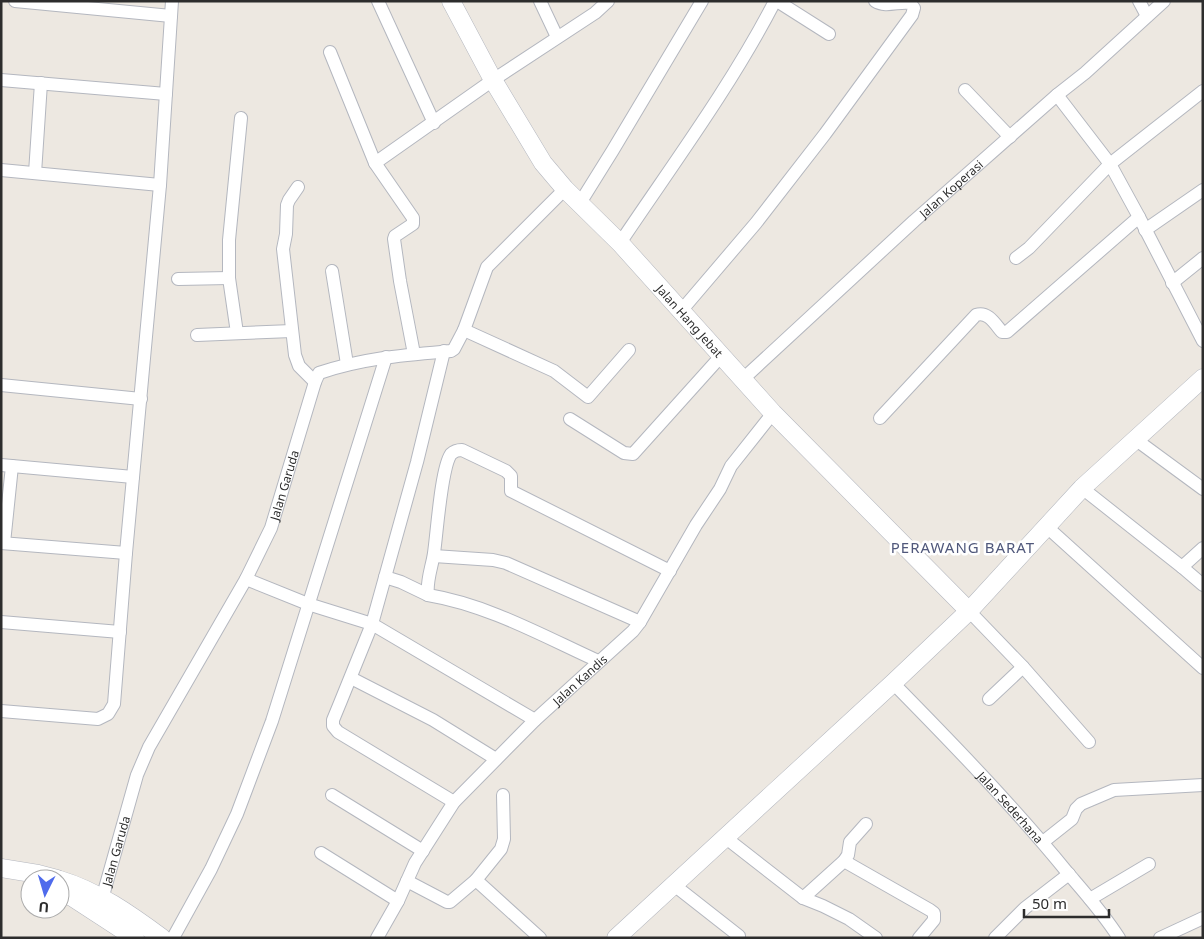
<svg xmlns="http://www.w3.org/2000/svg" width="1204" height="939" font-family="'Noto Sans',sans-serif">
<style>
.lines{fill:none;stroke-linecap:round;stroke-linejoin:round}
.street-casing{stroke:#b4b7bf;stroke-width:14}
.secondary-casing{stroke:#b4b7bf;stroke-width:19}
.street{stroke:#fff;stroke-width:12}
.secondary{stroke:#fff;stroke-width:18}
.labels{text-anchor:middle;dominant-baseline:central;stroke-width:5;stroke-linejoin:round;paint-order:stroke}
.street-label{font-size:12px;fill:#2d2d2d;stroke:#fff}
.quarter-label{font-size:15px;letter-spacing:1px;fill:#50587b;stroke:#fff}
</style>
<rect width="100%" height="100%" fill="#ede8e1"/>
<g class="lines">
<defs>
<g id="street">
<polyline points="15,1 171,16"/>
<polyline points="378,1 434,123"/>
<polyline points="540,1 557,37"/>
<polyline points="777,1 829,34"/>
<polyline points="1139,1 1147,16"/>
<polyline points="330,52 375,163 493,80 595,13 608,1"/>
<polyline points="1,80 166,94"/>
<polyline points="965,90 1010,137"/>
<polyline points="1057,95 1110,164 1203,91"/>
<polyline points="375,163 413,218 413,224 395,236 394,239 400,281 414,354"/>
<polyline points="1,170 160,185"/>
<polyline points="35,173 41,83"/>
<polyline points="298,187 289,200 287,205 286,234 283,249 295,355 299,366 315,382"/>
<polyline points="580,203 613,150 702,1"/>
<polyline points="1145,230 1203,190"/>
<path d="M620 243C673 164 731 86 775 1"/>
<polyline points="1016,258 1029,248 1110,164 1139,217"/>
<polyline points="332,271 347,364"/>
<polyline points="178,279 229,278"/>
<polyline points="1172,283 1203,258"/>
<path d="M681 311 756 223 825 134 912 15 914 8 910 3C899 1 886 8 875 1"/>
<polyline points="464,330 554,371 588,397 629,350"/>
<polyline points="237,333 229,278 229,240 241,118"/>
<polyline points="197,335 292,331"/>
<polyline points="444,351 417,462 372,624 340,703 333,720 333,726 338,732 454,802"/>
<path id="s1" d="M743 379 914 221 1057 95 1085 73 1164 1"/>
<polyline points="1,385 141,399"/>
<path d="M880 418 976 315C988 311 995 324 1002 332H1007L1139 217 1203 341"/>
<polyline points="570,419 624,453 633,454 722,355"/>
<polyline points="1135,439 1203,489"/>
<polyline points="1,465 133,477"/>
<polyline points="1082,488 1182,567 1203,548"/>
<polyline points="1047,527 1203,668"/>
<polyline points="1,543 126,553"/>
<polyline points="4,543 12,466"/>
<polyline points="434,556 493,560 506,563 640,622"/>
<polyline points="1182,567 1203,585"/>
<polyline points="385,577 401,582 428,595"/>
<polyline points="246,579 308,604 372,624 535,720"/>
<polyline points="969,611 1023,667 1089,742"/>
<polyline points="1,622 120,632"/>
<path d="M598 661C543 636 488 605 428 595 426 581 432 567 434 553 437 533 441 468 451 454 454 451 457 450 462 450L506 471 511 476V491L670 571"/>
<polyline points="351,678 433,720 496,759"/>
<path id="s2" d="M893 683C953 744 1013 806 1067 872 1085 893 1104 914 1119 938"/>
<polyline points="989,699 1023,667"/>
<polyline points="1,711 98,719 108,714 114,704 126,553 160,185 172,1"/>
<polyline points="332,795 423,851"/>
<polyline points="726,838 803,898 823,906 849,919 876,938"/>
<polyline points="1043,842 1072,819 1076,809 1081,804 1114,790 1203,785"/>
<polyline points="321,853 398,901"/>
<polyline points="844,861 930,910 934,913 934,920 919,938"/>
<polyline points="476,880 501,849 504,839 503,795"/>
<polyline points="407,881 447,902 450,902 476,880 540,938"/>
<polyline points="674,885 739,936"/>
<polyline points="803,898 844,861 848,855 850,842 866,824"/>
<path id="s3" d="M102 899 137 775 149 747 246 579 271 528 315 382 319 373C363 358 405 355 451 351L454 349 464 330 487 267 565 189"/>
<polyline points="1090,899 1149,864"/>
<polyline points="173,938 211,869 237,814 272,721 386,357"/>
<path id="s4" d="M377 938 398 901 415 863 454 802 535 720 633 631 640 622 696 525 720 489 731 466 773 413"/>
<polyline points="995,938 1025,908 1069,874"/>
<polyline points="1160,938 1203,918"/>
</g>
<g id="secondary">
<path id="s5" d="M451 1 493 80 543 163 565 189 620 243 773 413 969 611"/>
<polyline points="1,868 38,874 57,879"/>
<path d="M60 880C97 891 131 915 162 938"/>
<polyline points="60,893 72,897 135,938"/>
<polyline points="616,938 893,683 969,611 1082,488 1203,378"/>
</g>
</defs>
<use href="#street" class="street-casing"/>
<use href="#secondary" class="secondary-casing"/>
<use href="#street" class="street"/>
<use href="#secondary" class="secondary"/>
</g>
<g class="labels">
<g class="street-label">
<text stroke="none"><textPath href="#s1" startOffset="282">Jalan Koperasi</textPath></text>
<text stroke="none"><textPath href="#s5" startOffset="402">Jalan Hang Jebat</textPath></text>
<text stroke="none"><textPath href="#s3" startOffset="455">Jalan Garuda</textPath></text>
<text stroke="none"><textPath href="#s4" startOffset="332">Jalan Kandis</textPath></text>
<text stroke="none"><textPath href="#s2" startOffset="171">Jalan Sederhana</textPath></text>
<text stroke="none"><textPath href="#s3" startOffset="50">Jalan Garuda</textPath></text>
</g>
<g class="quarter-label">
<text x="963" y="547">PERAWANG BARAT</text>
</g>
</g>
<rect width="1204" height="939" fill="none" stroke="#2d2d2d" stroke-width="5"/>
<g transform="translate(45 894) rotate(185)"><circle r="24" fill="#ffffff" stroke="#ababab"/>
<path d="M0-4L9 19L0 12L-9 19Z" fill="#4f6bec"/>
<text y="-8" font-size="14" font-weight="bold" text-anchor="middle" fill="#2d2d2d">U</text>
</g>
<path d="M1024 909v8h85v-8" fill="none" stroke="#2d2d2d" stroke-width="2.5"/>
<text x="1032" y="909" font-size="15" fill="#2d2d2d" stroke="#ffffff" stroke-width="4" paint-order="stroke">50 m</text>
</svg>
